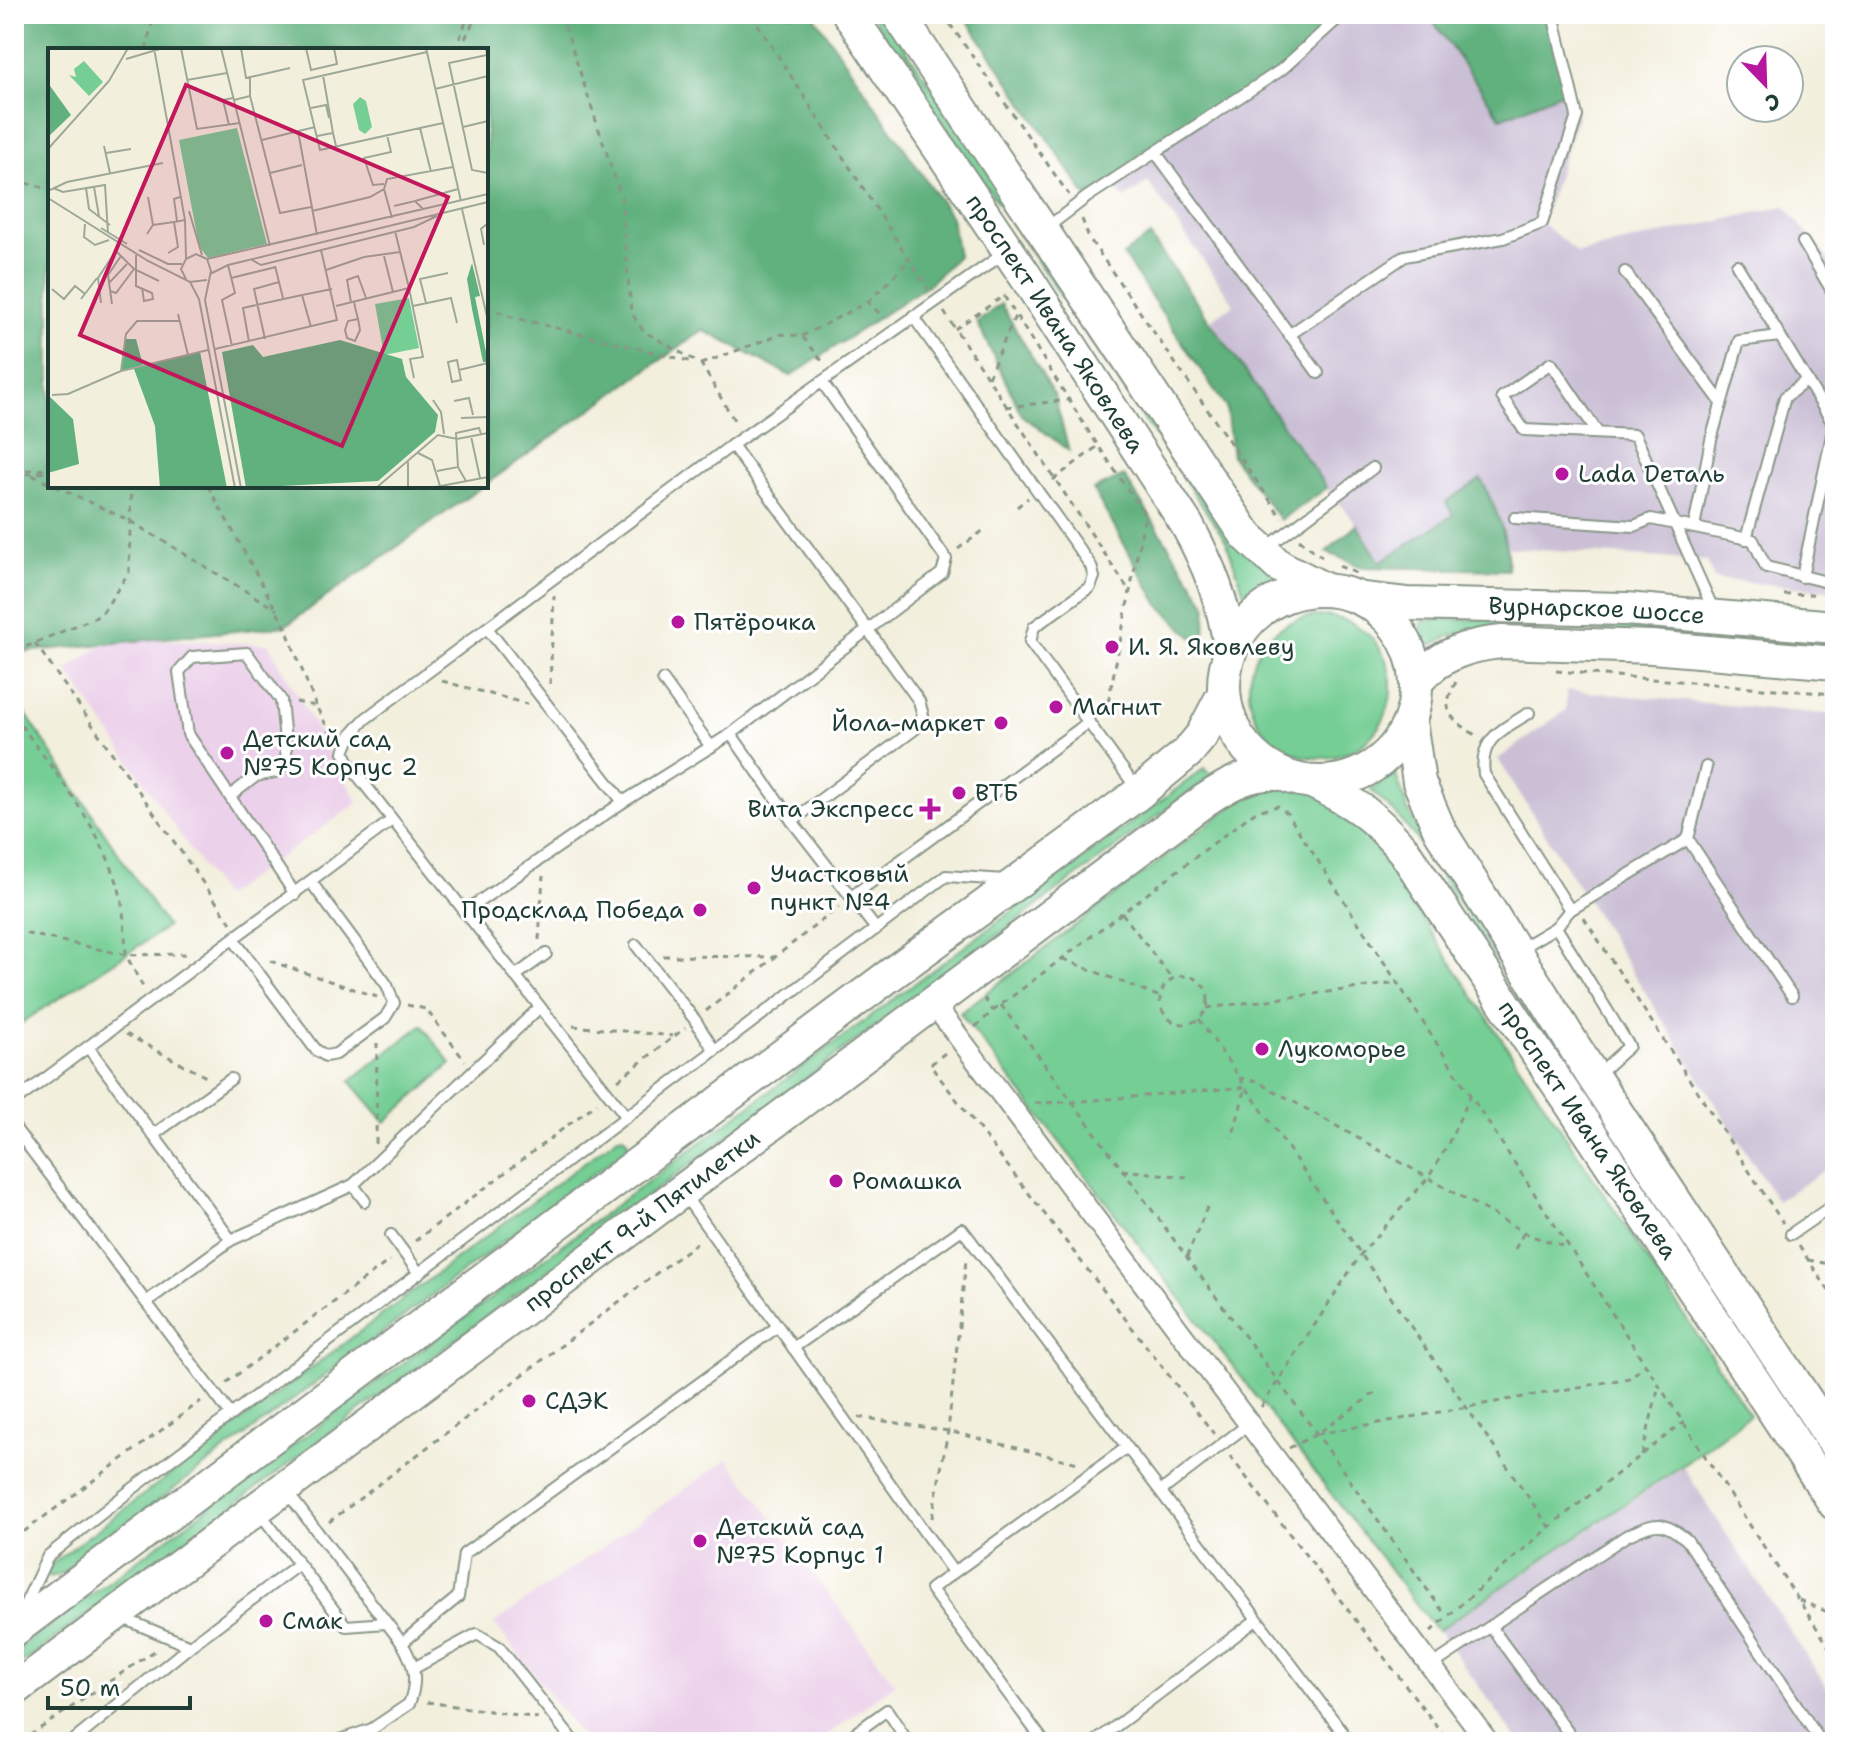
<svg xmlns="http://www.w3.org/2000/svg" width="1849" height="1756" font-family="'Shantell Sans',sans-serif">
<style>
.built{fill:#ecd1ea}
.industrial{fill:#cbbfd5}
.green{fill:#75ce94;stroke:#4a8664;stroke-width:2}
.forest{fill:#60b17e;stroke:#407759;stroke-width:2}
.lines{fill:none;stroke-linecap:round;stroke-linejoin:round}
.lane-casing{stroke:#899688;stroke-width:14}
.street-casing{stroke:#899688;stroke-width:24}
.primary-casing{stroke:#899688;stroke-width:36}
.path{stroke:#899688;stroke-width:3;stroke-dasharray:6 6;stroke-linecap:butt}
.lane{stroke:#fff;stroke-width:10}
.street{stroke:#fff;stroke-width:20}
.primary{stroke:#fff;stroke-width:32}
.poi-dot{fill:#b5179e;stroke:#fff;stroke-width:3}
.labels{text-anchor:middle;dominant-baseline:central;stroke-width:6;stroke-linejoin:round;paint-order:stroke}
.street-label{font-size:24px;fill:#1f3d34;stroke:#fff}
.poi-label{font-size:24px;fill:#1f3d34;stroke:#fff;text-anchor:start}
.inset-road{fill:none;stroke:#9ea899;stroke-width:2}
.view{fill:#c2185b;fill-opacity:0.15;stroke:#c2185b;stroke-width:4}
.inset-edge{fill:none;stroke:#1f3d34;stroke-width:4}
</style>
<rect width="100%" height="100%" fill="#fff"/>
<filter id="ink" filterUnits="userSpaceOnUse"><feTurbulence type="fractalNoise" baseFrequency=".0125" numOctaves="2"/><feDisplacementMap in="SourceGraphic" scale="16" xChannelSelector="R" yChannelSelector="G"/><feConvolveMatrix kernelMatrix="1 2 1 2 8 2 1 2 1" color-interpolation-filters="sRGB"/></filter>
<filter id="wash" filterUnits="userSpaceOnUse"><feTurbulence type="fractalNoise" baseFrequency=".006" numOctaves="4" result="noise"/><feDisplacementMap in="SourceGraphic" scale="32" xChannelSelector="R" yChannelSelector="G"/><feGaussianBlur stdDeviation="1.8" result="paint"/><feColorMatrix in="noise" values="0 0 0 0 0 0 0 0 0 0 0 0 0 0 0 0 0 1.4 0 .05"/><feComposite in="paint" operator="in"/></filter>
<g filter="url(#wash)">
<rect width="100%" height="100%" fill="#f3efdd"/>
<g class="built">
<polygon points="112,638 269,644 358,803 223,897 67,670"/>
<polygon points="728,1459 895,1684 818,1742 586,1742 494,1623"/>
</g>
<g class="industrial">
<polygon points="1343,14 1428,14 1501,117 1570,89 1577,116 1542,223 1578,253 1785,206 1835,268 1835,591 1714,579 1707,561 1508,548 1498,515 1454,515 1380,562 1357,525 1327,488 1288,434 1211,320 1234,304 1148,182 1124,199 1111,182"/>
<polygon points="1566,690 1835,715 1835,1164 1777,1201 1498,759 1566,710"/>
<polygon points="1683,1467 1835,1700 1835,1742 1519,1742 1439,1631"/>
</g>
<g class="green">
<polygon points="870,14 882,14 1234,534 1283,577 1247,601 1226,541"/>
<circle cx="1320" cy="687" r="71"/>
<polygon points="1548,618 1789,635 1791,640 1787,644 1548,628 1482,628 1449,636 1433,645 1428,644 1421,628 1422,622 1428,620"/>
<polygon points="14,696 167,927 14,1028"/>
<polygon points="1205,768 1211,776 14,1669 14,1652"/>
<polygon points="1395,772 1408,810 1420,833 1835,1463 1835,1476 1415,837 1395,813 1371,790"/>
<polygon points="1282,783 1329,791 1365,832 1750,1415 1683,1465 1437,1631 960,1013 1236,803"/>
<polygon points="422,1025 451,1064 385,1122 350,1081"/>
<polygon points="624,1136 629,1144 624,1151 59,1575 49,1577 47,1575 46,1571 54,1562 618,1137"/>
</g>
<g class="forest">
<polygon points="14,14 813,14 951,217 958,256 929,284 791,376 703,330 486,484 486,50 50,50 50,486 483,486 285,626 14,653"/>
<polygon points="963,14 1343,14 1281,70 1087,197"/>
<polygon points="1428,14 1553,14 1570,89 1501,118"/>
<polygon points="1150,236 1327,488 1280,520 1232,456 1226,407 1123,255"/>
<polygon points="1001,304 1054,395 1069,451 1022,415 977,322"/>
<polygon points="1124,476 1207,605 1204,648 1159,605 1093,490"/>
<path d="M1481 479C1496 509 1508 536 1508 570L1362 567 1326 552 1357 525 1380 562 1453 515 1446 502Z"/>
</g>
</g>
<g filter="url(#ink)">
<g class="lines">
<defs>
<g id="lane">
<polyline points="1156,153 1318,373"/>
<polyline points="1045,229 1087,197 1281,70 1343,14"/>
<polyline points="1803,242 1835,296"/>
<polyline points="1737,265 1834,425 1802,577"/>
<polyline points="1625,272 1721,402"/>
<polyline points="913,316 1091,566 1094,577 1090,587 1034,627 1030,642 1137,789"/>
<polyline points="1289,335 1405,256 1503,238 1542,223 1577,116 1553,14"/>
<polyline points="1598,433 1551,363 1502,397 1524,430 1635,435 1713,609"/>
<polyline points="732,445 868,630 919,701 923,715 915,729 792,821"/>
<polyline points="1515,518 1634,526 1651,519 1753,540 1766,567 1835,584"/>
<polyline points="1694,527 1711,440 1739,341 1780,336"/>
<polyline points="1746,539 1785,397 1807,380"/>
<polyline points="1266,548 1373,468"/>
<polyline points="663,680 711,747"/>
<polyline points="731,734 792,821 876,929"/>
<polyline points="230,796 256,776 275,772 287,761 281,700 247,653 192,657 179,672 188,734 295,894"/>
<polyline points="623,802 731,734 942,573 946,559 822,382"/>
<polyline points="1688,839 1792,996"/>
<polyline points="851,897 1089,722"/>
<polyline points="1570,910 1688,839 1706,767"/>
<polyline points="464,912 623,802 487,628"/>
<polyline points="1556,927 1629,1046 1598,1074"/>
<polyline points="234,940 316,1050 326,1056 336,1054 385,1018 394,1003 387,985 311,882"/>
<polyline points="636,945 695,1020 714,1050"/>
<path d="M1519 949 1556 927 1570 910 1484 774C1479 738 1502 730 1529 713"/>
<polyline points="515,976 546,954"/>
<polyline points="88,1047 231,1240"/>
<polyline points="14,1102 392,820"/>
<polyline points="626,1116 351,767 344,752 351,735 365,719 732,445 1006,252"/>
<polyline points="14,1127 231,1415"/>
<polyline points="153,1135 231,1079"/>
<polyline points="353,1185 365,1201"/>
<polyline points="685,1196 953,1572"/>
<polyline points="1791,1234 1835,1204"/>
<polyline points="391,1235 419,1273"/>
<polyline points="146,1302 231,1240 353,1185 540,1007"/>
<polyline points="793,1348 962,1229 1350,1742"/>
<polyline points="1161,1491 1250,1423"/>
<polyline points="287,1492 402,1643"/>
<polyline points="260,1513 346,1626 386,1623"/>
<polyline points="21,1613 48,1556 131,1490 946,876 1005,880"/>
<polyline points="120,1617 190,1646 299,1564"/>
<polyline points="1491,1627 1575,1742"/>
<path d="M1431 1666 1626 1536C1655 1523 1661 1518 1687 1540L1821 1742"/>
<polyline points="414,1668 477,1634 499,1647 574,1742"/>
<polyline points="72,1742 190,1646"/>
<path d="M334 1742 372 1729 409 1704C418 1680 415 1665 402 1643L458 1597 464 1554 777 1327"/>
<polyline points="843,1742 887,1710 908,1742"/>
<polyline points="1044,1742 931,1589 1126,1448"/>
<polyline points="1095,1742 1256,1620"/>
</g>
<polyline id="street" points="933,1003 1488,1742"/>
<g id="primary">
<path id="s1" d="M849 14 1028 280 1187 525C1209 565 1224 603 1230 648"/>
<polyline points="898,14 1246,535 1279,566 1326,590"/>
<circle cx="1320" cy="686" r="96"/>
<path id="s2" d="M1363 599 1406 604 1626 609 1835 627"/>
<path d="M1418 680C1441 654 1468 645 1502 642L1652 647 1835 663"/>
<polyline points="1410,721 1419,782 1440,831 1594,1078 1835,1444"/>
<path id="s3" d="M1314 783C1356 803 1374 816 1404 851L1835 1504"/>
<polyline points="14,1630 890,975 1139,793 1187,753 1202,735 1224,693"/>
<path id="s4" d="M14 1690 1205 800C1229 784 1250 772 1279 774"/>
</g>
</defs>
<use href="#lane" class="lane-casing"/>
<use href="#street" class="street-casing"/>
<use href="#primary" class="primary-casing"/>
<g class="path">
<polyline points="561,14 621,197 631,312 643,331 701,364 737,425"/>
<polyline points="751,14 928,289"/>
<polyline points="943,14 1069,195"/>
<polyline points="146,50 154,14"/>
<polyline points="455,50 469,14"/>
<polyline points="463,50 462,45 477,14"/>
<polyline points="14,180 50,189"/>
<polyline points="1082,219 1089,238 1282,518"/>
<polyline points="1004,296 1089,432 1145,515 1107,708 1098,714"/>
<polyline points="868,302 908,262"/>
<polyline points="486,307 512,317 693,362"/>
<polyline points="944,312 1130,592"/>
<polyline points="955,329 1005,295"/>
<polyline points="802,336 868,302 884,318"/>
<polyline points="701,364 781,334 802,336 823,362"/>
<polyline points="988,377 1016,314"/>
<polyline points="1006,407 1069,400"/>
<polyline points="14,471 50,469"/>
<polyline points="14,475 50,472"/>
<polyline points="32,475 50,484"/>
<polyline points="1053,480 1098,446"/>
<polyline points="55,486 130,521 277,610"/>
<polyline points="208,486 285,626 316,706"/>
<polyline points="1017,507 1028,498"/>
<polyline points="1299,539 1322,557"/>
<polyline points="958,549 984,530"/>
<polyline points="1339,566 1358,574"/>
<polyline points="1784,595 1813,594"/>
<polyline points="35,643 231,923"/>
<polyline points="14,646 25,647 101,615 129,572 131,486"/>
<polyline points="1556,671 1835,694"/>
<polyline points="442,681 527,704"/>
<path d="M1456 682C1439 712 1450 717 1475 735"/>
<polyline points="550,684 554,596"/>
<polyline points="296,702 316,706 333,738"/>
<path d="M14 715C51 768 96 820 117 882 124 904 125 931 126 955L188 954"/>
<polyline points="1122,913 1172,979"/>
<polyline points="1584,918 1783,1223"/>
<polyline points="14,931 126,955 143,987"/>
<polyline points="539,940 543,876"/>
<polyline points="663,956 775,957"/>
<polyline points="1063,959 1160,997"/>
<polyline points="270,961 377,997"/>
<circle cx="1184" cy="1000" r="24"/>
<polyline points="984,998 993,1011"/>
<polyline points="407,1005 426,1009 465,1061"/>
<polyline points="1001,1005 1317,1434 1446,1616"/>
<polyline points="1207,1008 1397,983"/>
<polyline points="706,1011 839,907"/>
<polyline points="1199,1019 1549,1527"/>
<polyline points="573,1026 673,1036"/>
<polyline points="975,1027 993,1011 1256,811 1278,806 1287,813 1835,1656"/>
<polyline points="126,1034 208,1078"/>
<polyline points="945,1053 930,1065 1214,1434"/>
<polyline points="1239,1078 1257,1081 1531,1236 1565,1246"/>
<polyline points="618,1080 685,1028"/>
<polyline points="1035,1103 1072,1102 1246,1087 1232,1138"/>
<polyline points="376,1144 377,1043"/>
<polyline points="1122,1170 1187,1177"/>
<polyline points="415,1241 597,1103"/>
<polyline points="1799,1246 1835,1300"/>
<polyline points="1515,1249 1524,1232"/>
<polyline points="1187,1257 1208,1205"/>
<polyline points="1808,1260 1835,1265"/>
<polyline points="226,1383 390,1260"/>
<polyline points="1261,1407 1361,1254 1428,1178 1447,1146 1470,1096"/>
<polyline points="859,1417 948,1431 1078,1463"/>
<polyline points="1317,1434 1629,1378 1646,1365"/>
<polyline points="1289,1448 1317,1434 1376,1392"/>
<polyline points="1642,1455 1659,1385"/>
<polyline points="1230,1456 1449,1742"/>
<polyline points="932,1518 948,1431 966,1260"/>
<polyline points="329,1522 699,1241"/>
<polyline points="14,1539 201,1401"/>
<polyline points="1799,1600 1835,1615"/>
<polyline points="1431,1631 1549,1527 1684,1422"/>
<polyline points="427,1702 538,1718"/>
<polyline points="20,1742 159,1648"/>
</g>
<use href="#lane" class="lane"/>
<use href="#street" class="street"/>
<use href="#primary" class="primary"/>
</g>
</g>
<g class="poi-dot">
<circle cx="1562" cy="474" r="8"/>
<circle cx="678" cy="622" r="8"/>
<circle cx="1112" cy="647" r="8"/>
<circle cx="1056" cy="707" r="8"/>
<circle cx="1001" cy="723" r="8"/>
<circle cx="227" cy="753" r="8"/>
<circle cx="959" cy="793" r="8"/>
<path d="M926 797h8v8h8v8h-8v8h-8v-8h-8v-8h8z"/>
<circle cx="754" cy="888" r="8"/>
<circle cx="700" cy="910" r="8"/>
<circle cx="1262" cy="1049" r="8"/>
<circle cx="836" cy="1181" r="8"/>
<circle cx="529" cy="1401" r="8"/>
<circle cx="700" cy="1541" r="8"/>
<circle cx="266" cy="1621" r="8"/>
</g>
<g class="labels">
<g class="street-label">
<text stroke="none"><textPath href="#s1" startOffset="372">проспект Ивана Яковлева</textPath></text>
<text stroke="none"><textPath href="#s2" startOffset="234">Вурнарское шоссе</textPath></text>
<text stroke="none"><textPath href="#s3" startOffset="448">проспект Ивана Яковлева</textPath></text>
<text stroke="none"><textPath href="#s4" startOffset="784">проспект 9-й Пятилетки</textPath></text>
</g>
<g class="poi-label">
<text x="1578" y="474">Lada Dеталь</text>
<text x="694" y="622">Пятёрочка</text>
<text x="1128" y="647">И. Я. Яковлеву</text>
<text x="1072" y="707">Магнит</text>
<text x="985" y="723" text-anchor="end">Йола-маркет</text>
<text x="243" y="739">Детский сад<tspan x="243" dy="28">№75 Корпус 2</tspan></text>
<text x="975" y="793">ВТБ</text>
<text x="914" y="809" text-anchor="end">Вита Экспресс</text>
<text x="770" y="874">Участковый<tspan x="770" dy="28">пункт №4</tspan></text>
<text x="684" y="910" text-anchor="end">Продсклад Победа</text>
<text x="1278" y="1049">Лукоморье</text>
<text x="852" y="1181">Ромашка</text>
<text x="545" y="1401">СДЭК</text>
<text x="716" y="1527">Детский сад<tspan x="716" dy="28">№75 Корпус 1</tspan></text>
<text x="282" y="1621">Смак</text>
</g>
</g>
<g transform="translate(48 48)">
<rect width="440" height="440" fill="#f3efdd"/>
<path d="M36 13 55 34 41 48 21 27 28 29 26 21ZM312 49 318 53 324 79 317 86 311 82 305 56ZM189 80 219 196 160 210 151 198 131 92ZM361 250 371 300 336 307 327 256Z" fill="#75ce94"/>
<path d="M0 35 23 67 0 89ZM424 215 432 248 427 249 440 314H435L424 261 419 231ZM77 291H88L95 317 152 304 179 440H112L107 378 86 321 73 323ZM292 292 354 311 358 329 390 367 387 384 330 433 198 440 174 304 205 297 215 309ZM0 347 25 371 31 416 0 425Z" fill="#60b17e"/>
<path class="inset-road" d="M106 0 137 172 138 210M133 0 149 81 192 75M173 0 222 198M193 0 198 30 242 20M258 0 263 22 289 16 286 0M378 0 413 153M438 0 439 7 401 15 424 122 440 125M379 4 255 32 272 102 395 75M78 11 115 0M275 27 285 85M139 32 179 25M387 41 440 28M202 48 232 165 263 159M186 52 202 48V29M263 60 278 57 281 70M181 77 175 52 185 50M415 79 440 73M372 80 383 124M250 83 269 187M269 88 285 85 288 98M214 92 267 79M56 98 62 125M0 101 61 33 80 0M58 105 83 101M222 125 254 117M336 136 325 137 316 110 343 104 339 87M46 139 51 168M5 140 15 144 57 137 60 185M38 140 41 161 62 177M336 141 344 170M0 143 19 134 115 115M100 149 105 177M0 150 100 213 142 234 159 232M367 153 410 141M346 158 367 153 375 161M414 161 440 273M141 163 154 207M264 163 322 149 336 141 339 131 405 119M129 173 126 151 132 149M37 176 36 189 47 197 61 192M53 180 79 196M347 183 361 240M99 186 105 177 126 174M436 197 433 181 440 175M91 202 120 216H134M69 204 86 221 111 233M120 205 130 199 126 174 137 172M88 207V238L104 245 105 251 96 253 94 240M336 208 345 244M159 211 440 146M204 212 213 217 366 179 389 168M180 217 187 245 174 252 184 298M227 218 235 250M278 222 316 209 352 204M162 226 180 217 440 154M183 230 228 219M138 231 133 221 138 211 148 206 159 211 163 223 157 252 193 440M142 234 151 251 187 440M61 235 79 216M4 241 16 251 27 238 37 246M62 243 68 245 86 221M33 251 49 230M306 253 307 259 310 271 312 282 307 293 299 290 297 282 300 273 310 271M303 254 299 232 310 228 318 250M53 255 50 230 71 198M378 255 372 231 400 225M64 256 60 227 73 208M288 258 361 240 375 309 362 311 366 330M365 258 403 250 409 275M130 266 140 307M263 279 254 247 284 241M217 291 206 241 231 234M201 294 195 260 254 247M167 301 289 272 273 202M409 312 413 332 404 334 400 314ZM411 322 440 315M73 323 78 286 89 273H132M4 347 20 346 73 323 160 302M385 352 393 364 396 386M406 353 421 350 425 367M413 370 440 369M423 388 432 430M370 405 384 412 392 438M410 419 408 385 431 380 433 386M389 423 410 419 418 433M328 440 390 387 409 391 440 385M360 440V414M382 440 440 429"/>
<path class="view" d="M138 37 400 149 294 398 32 287Z"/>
<rect width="440" height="440" class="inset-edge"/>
</g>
<rect width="1849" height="1756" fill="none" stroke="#fff" stroke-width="48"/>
<g transform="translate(1765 84) rotate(157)"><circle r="38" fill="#ffffff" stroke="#a5b1ae" stroke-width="2"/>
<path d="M0-6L14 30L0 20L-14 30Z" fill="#b5179e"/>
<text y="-12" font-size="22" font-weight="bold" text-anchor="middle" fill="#1f3d34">С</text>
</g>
<path d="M48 1696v12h142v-12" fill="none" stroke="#1f3d34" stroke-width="4"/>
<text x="60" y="1696" font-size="24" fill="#1f3d34" stroke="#ffffff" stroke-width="6" paint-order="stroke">50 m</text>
</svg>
